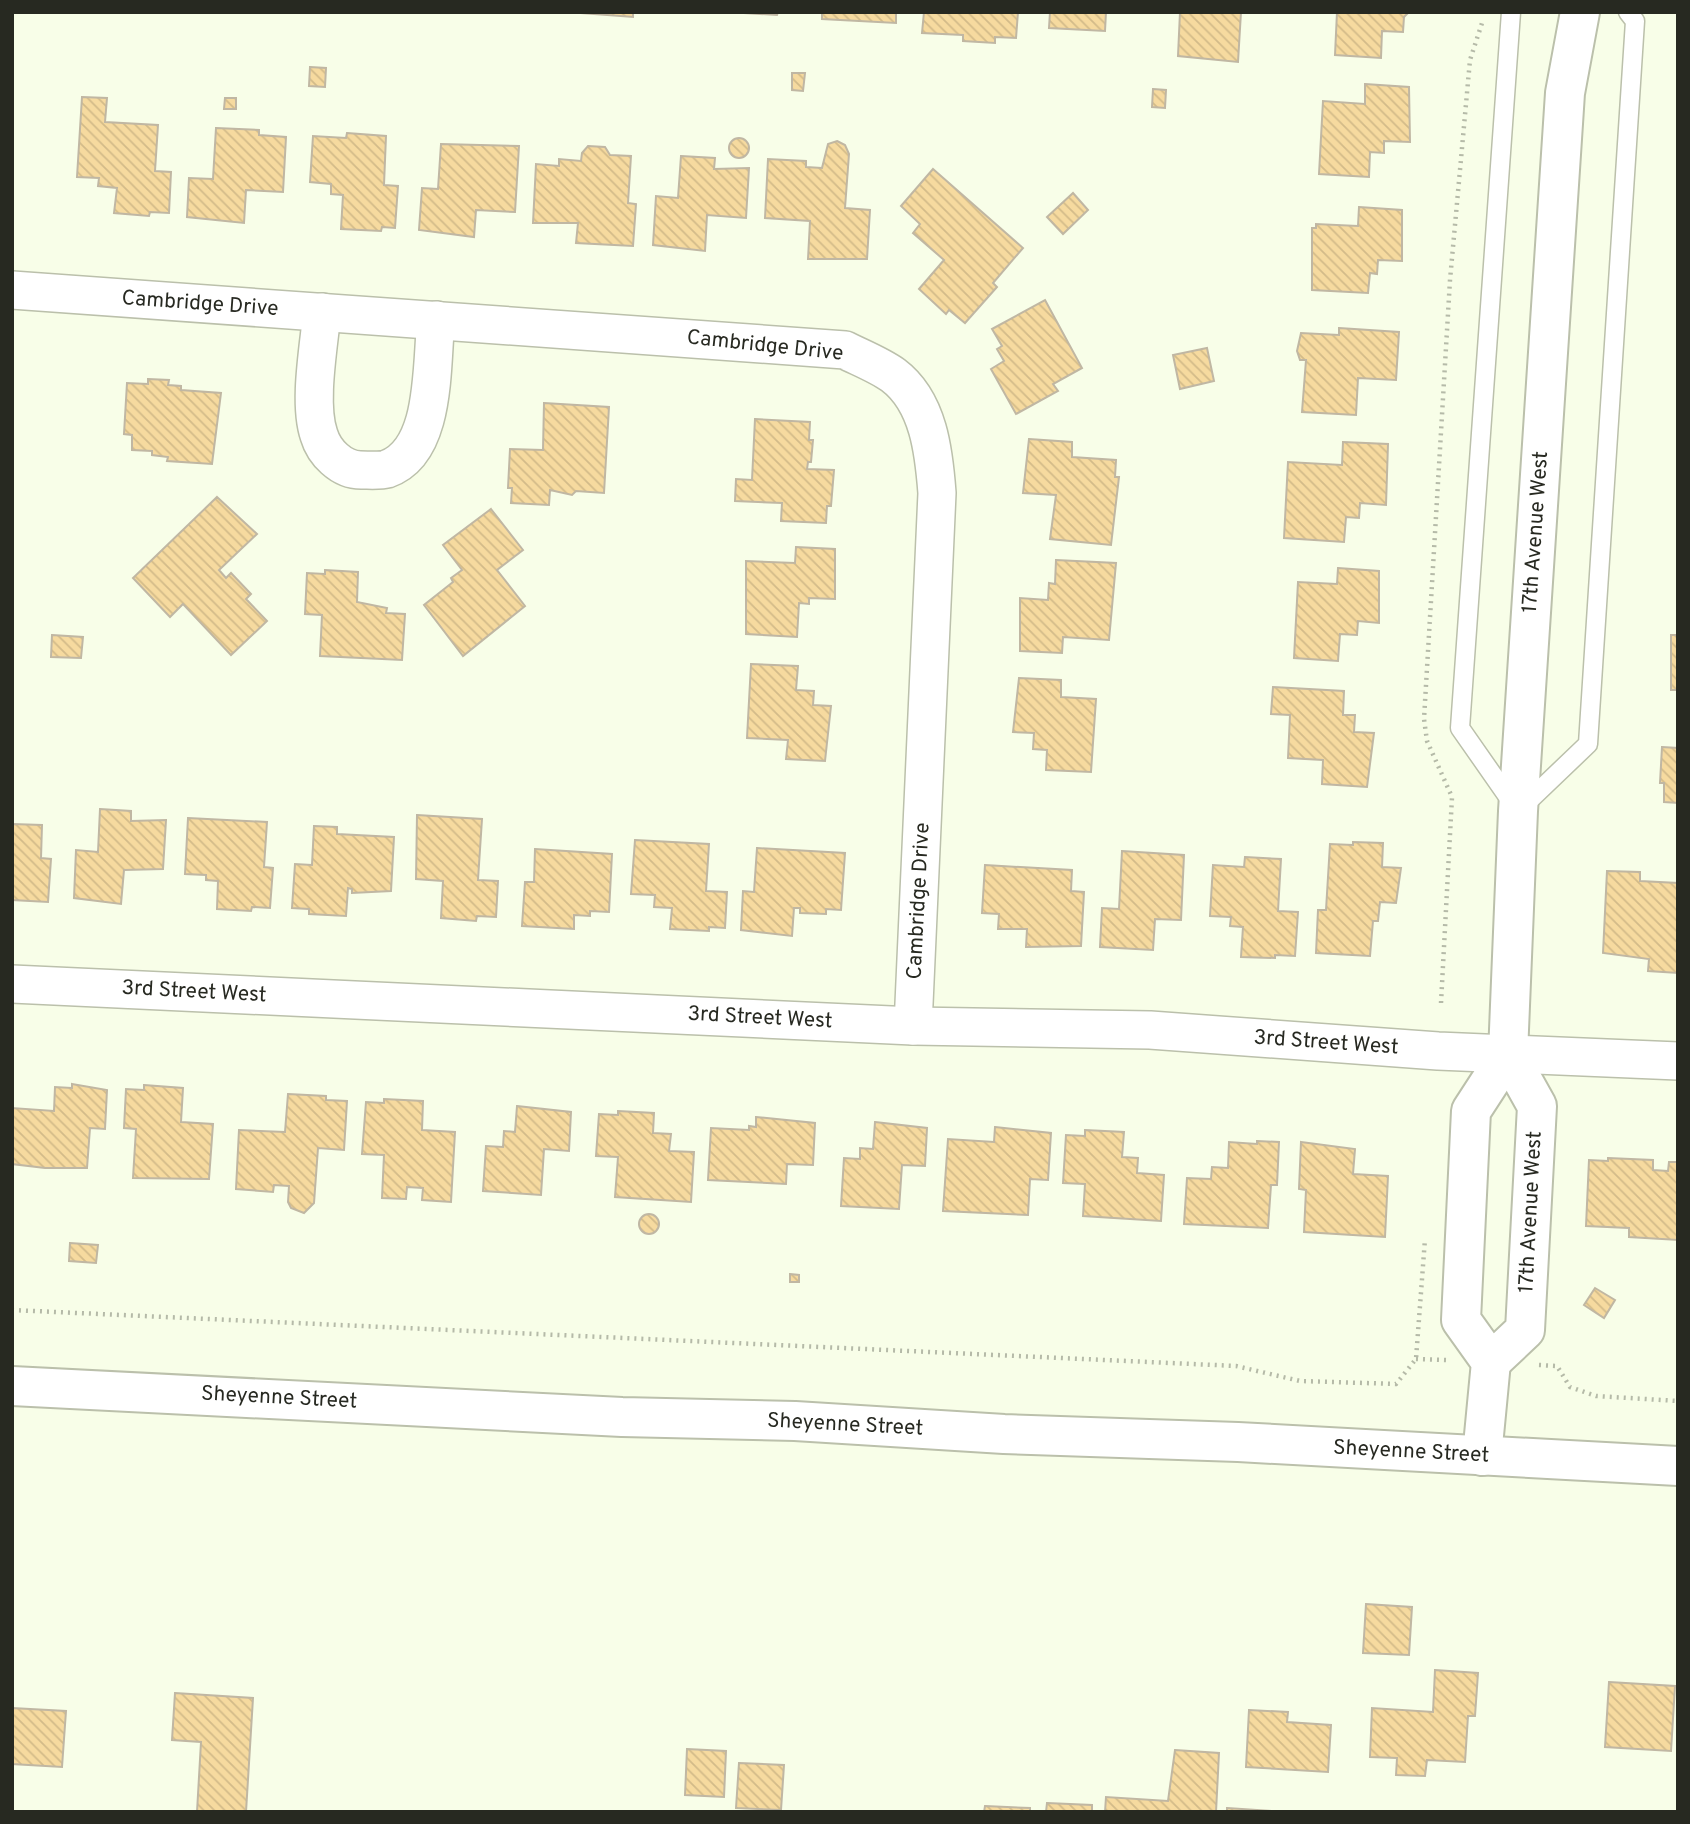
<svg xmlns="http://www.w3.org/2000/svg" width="1690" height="1824" font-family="Overpass,sans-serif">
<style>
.building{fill:url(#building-back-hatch);stroke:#c0b7a3;stroke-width:2}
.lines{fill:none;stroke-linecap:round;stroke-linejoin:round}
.lane-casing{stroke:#bbc0ab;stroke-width:21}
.street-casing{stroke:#bbc0ab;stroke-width:40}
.secondary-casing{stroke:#bbc0ab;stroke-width:42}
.path{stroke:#b5baa8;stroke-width:4.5;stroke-dasharray:2 5;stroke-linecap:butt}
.lane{stroke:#fff;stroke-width:18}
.street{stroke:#fff;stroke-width:37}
.secondary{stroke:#fff;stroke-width:38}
.labels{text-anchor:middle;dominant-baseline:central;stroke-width:5;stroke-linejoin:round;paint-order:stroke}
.street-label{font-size:21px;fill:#272921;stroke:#fff}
</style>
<defs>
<pattern id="building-back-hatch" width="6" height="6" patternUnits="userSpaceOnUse" patternTransform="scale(1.75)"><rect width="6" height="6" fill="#f6da9f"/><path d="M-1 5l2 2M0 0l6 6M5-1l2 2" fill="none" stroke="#d3bb89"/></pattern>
</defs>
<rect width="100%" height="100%" fill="#f8fee8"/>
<g class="building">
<polygon points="567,12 633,12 633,17"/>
<polygon points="727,12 778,12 777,15"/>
<polygon points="822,12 896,12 896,23 822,19"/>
<polygon points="924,12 1018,12 1016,38 995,37 995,43 963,41 963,35 922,33"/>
<polygon points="1050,12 1106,12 1105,31 1049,28"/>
<polygon points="1180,12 1241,12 1238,62 1178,56"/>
<polygon points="1337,12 1409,12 1404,17 1403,32 1382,31 1381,58 1335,55"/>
<polygon points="310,67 326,68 325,87 309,86"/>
<polygon points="792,73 805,73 803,91 792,90"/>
<polygon points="1365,84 1409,87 1410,142 1384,141 1384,153 1370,152 1369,177 1319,174 1323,101 1365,104"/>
<polygon points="1153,89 1166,90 1165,108 1152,107"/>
<polygon points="82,97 107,98 105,122 158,125 155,171 171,172 169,213 150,212 149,216 114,213 117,188 98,186 99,178 77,177"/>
<polygon points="225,98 236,98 236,109 224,109"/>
<polygon points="216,128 259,130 259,135 286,137 283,192 246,190 244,223 187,217 189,178 213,179"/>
<polygon points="347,133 386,136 384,185 398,186 395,228 382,227 381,231 341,229 343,195 331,194 331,184 310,182 313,136 346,138"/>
<circle cx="739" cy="148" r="10"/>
<polygon points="837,141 845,145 849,154 845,208 870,210 867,259 808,259 810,221 765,218 768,159 806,161 806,167 822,168 828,144"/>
<polygon points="441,144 519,146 515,212 476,210 474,237 419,230 422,188 438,189"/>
<polygon points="588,146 605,147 610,155 631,156 628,203 636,204 633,246 576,243 578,223 533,223 536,164 559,166 559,159 581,161 582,153"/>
<polygon points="681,156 715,158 714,169 749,168 746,218 707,215 705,251 653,245 656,196 678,198"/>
<polygon points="933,169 1023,248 993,283 997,287 965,323 949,310 946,314 919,289 944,260 913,233 920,224 901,206"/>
<polygon points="1073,193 1088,210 1063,234 1047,217"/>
<polygon points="1359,207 1402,210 1402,261 1378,260 1377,274 1370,273 1368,293 1312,290 1312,228 1316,228 1316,224 1358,226"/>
<polygon points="1045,300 1082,368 1053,384 1058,391 1016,414 991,369 1004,361 997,349 1002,346 992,329"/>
<polygon points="1339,328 1399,332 1396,380 1358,378 1356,415 1302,412 1306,360 1300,360 1297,351 1301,333 1339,335"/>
<polygon points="1207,348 1214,381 1180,389 1173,355"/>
<polygon points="148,379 169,380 168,385 181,386 181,390 221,393 212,464 167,461 168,457 152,455 152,451 132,450 132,435 124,434 127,383 148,384"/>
<polygon points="544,403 609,407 604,493 576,491 572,495 550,490 549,505 511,503 512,488 508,488 510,449 543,450"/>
<polygon points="755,419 810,422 809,440 813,440 811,462 808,462 807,469 834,470 831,506 827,506 826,523 781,521 782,503 735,501 736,479 752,480"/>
<polygon points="1029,439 1072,442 1072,457 1116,460 1115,477 1119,477 1111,545 1050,539 1056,495 1023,493"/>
<polygon points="1343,442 1388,444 1386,505 1360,503 1359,518 1346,517 1344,542 1284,538 1288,462 1342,465"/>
<polygon points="217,497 257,534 219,570 226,578 231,573 251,594 246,599 267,621 231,655 183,604 170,617 133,578"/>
<polygon points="491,509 523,550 497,570 525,606 463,656 424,605 453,582 451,578 462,570 443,545"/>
<polygon points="796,547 835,549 835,599 809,598 809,604 799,603 797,637 746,634 746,561 795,563"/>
<polygon points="1056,560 1116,563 1109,640 1063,637 1062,653 1020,651 1020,598 1048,600 1049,583 1055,584"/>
<polygon points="1338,568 1379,571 1379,623 1358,621 1357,635 1340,634 1338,661 1294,658 1298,582 1337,584"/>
<polygon points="325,570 358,572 357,602 387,608 386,613 405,614 402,660 320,656 322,615 305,614 307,573 325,574"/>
<polygon points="52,635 83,637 81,658 51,657"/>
<rect x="1671" y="635" width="7" height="55"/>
<polygon points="751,664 798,666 796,690 814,691 813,705 831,706 825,761 786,759 788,740 747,738"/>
<polygon points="1019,678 1061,680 1061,697 1096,699 1091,772 1046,770 1047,750 1033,749 1034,733 1013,732"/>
<polygon points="1273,687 1344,691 1343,715 1355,715 1354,732 1374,733 1367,787 1322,784 1323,760 1288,758 1290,715 1271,714"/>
<polygon points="1662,747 1678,748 1678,803 1664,802 1664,783 1660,783"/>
<polygon points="100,809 131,811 131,821 166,820 163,869 124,870 121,904 74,898 76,850 98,852"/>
<polygon points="417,815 482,819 478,880 498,881 496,917 477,916 476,921 441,918 443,881 416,879"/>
<polygon points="188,818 267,822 264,867 273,868 270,908 252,907 251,911 217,909 218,881 206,880 206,875 185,874"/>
<polygon points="12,824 42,825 41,858 51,859 48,902 12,900"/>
<polygon points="314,826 337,827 337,834 394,837 391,891 352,893 352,889 348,888 346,916 309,914 309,909 292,908 295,864 312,865"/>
<polygon points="635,840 709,844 706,891 727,892 725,928 709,927 709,931 670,929 672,908 654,907 655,895 631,894"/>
<polygon points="1353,842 1383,843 1382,867 1401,868 1396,903 1380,902 1378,921 1373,921 1370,956 1316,953 1318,910 1326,910 1330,844 1353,845"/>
<polygon points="757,848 845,853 841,910 826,909 826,914 800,913 800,908 794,908 792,936 741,930 743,891 754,892"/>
<polygon points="535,849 612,854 609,912 590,911 590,916 574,915 574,929 522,926 525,882 534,882"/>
<polygon points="1122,851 1184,855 1181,920 1155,919 1153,950 1100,947 1102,908 1119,909"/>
<polygon points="1245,857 1281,859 1278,911 1298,912 1295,956 1275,955 1275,958 1241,957 1243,927 1230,926 1231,917 1210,916 1213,865 1244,867"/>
<polygon points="985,865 1072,870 1071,891 1084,892 1081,946 1026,947 1027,929 998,929 999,914 982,913"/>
<polygon points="1607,871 1640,872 1640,881 1678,883 1678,973 1648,971 1649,959 1603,953"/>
<polygon points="72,1084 107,1090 105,1129 90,1128 87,1168 45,1168 12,1164 12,1108 54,1111 55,1087 72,1088"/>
<polygon points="144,1085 183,1088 181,1122 213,1124 209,1179 133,1178 136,1129 124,1128 126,1089 144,1090"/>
<polygon points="288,1094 326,1096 326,1100 347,1101 344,1150 318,1148 314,1203 304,1213 291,1208 288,1202 289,1186 274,1185 273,1192 236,1189 239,1130 285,1132"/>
<polygon points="384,1099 423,1101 422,1130 455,1132 451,1202 422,1200 423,1188 407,1187 406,1199 382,1198 384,1155 362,1154 366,1102 384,1103"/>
<polygon points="517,1106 571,1112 569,1151 544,1149 541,1195 483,1191 486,1146 503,1147 504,1131 515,1132"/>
<polygon points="618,1111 654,1113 653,1133 671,1134 669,1151 694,1152 691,1202 615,1197 618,1157 596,1156 599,1114 618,1115"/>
<polygon points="756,1117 815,1123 813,1165 787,1164 786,1184 708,1180 711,1128 749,1130 749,1126 756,1127"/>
<polygon points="875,1122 927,1128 925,1166 902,1165 899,1209 841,1206 844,1158 860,1159 860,1148 873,1149"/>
<polygon points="995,1127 1051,1133 1048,1180 1030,1179 1028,1215 943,1211 948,1139 994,1142"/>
<polygon points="1085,1130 1124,1132 1122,1157 1138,1158 1137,1173 1164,1175 1161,1221 1083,1216 1085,1184 1063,1183 1066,1135 1085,1136"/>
<polygon points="1257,1141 1279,1142 1277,1185 1271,1185 1268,1228 1184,1224 1187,1178 1211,1179 1212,1167 1228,1168 1229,1142 1257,1144"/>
<polygon points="1301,1142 1355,1149 1353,1174 1388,1176 1385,1237 1304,1232 1306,1190 1299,1189"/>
<polygon points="1608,1158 1653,1160 1653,1170 1668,1171 1669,1162 1678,1162 1678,1240 1629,1237 1629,1228 1586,1226 1589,1160 1608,1161"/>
<circle cx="649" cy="1224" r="10"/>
<polygon points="70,1243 98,1245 96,1263 69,1261"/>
<polygon points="790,1274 799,1275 799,1282 790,1282"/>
<polygon points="1595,1288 1615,1300 1604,1318 1584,1305"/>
<polygon points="1366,1604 1412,1607 1409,1655 1363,1653"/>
<polygon points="1435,1670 1478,1673 1475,1716 1468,1716 1465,1762 1427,1760 1425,1776 1396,1775 1397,1758 1370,1757 1372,1708 1433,1712"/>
<polygon points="1609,1682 1675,1686 1671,1751 1605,1747"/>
<polygon points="175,1693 253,1698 246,1812 197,1812 201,1742 172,1740"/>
<polygon points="12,1708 66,1711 62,1767 12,1764"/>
<polygon points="1249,1710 1288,1712 1287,1722 1331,1725 1328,1772 1246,1767"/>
<polygon points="687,1749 726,1751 724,1797 685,1795"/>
<polygon points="1175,1750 1219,1753 1216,1812 1105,1812 1106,1797 1168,1801"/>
<polygon points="739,1763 784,1765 781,1810 736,1808"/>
<polygon points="1047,1803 1092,1805 1092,1812 1046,1812"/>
<polygon points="985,1806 1030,1808 1030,1812 984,1812"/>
<polygon points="1227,1808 1285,1812 1227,1812"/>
</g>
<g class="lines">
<defs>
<polyline id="lane" points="1511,12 1460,728 1518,811 1588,744 1635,21 1628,12"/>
<g id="street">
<path d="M12 290 845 350C861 358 879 365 893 375 929 402 934 453 937 493L913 1026"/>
<path d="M322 312C319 346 308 403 319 435 324 452 341 470 361 470 369 470 380 471 387 469 437 451 431 365 436 320"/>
<polyline points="12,984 913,1026 1150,1030 1438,1051 1678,1061"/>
</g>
<g id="secondary">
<polyline points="1491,1362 1525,1330 1537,1106 1508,1054"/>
<polyline points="12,1386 622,1417 795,1421 1004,1434 1238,1442 1678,1466"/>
<polyline points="1482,1456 1491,1362 1461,1320 1471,1111 1508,1054 1518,811 1565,93 1580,12"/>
</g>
</defs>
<use href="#lane" class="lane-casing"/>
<use href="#street" class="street-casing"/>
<use href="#secondary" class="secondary-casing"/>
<g class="path">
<polyline points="1441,1003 1452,797 1427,741 1424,719 1450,280 1470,60 1482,23"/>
<polyline points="12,1310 1236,1366 1300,1381 1396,1384 1416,1359 1425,1239"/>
<polyline points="1416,1359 1447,1360"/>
<polyline points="1539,1365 1557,1366 1570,1387 1596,1396 1678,1401"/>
</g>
<use href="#lane" class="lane"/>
<use href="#street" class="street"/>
<use href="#secondary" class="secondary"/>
</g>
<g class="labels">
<g class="street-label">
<text transform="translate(200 304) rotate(4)">Cambridge Drive</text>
<text transform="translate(765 346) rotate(6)">Cambridge Drive</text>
<text transform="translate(1536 532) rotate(-86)">17th Avenue West</text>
<text transform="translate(919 901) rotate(-87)">Cambridge Drive</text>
<text transform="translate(194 992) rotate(3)">3rd Street West</text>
<text transform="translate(760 1018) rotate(3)">3rd Street West</text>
<text transform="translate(1326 1043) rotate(4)">3rd Street West</text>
<text transform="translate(1531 1212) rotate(-87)">17th Avenue West</text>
<text transform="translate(279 1398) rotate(3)">Sheyenne Street</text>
<text transform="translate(845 1425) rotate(3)">Sheyenne Street</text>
<text transform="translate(1411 1452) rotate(3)">Sheyenne Street</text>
</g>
</g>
<rect width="1690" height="1824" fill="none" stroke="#272921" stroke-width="28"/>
</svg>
